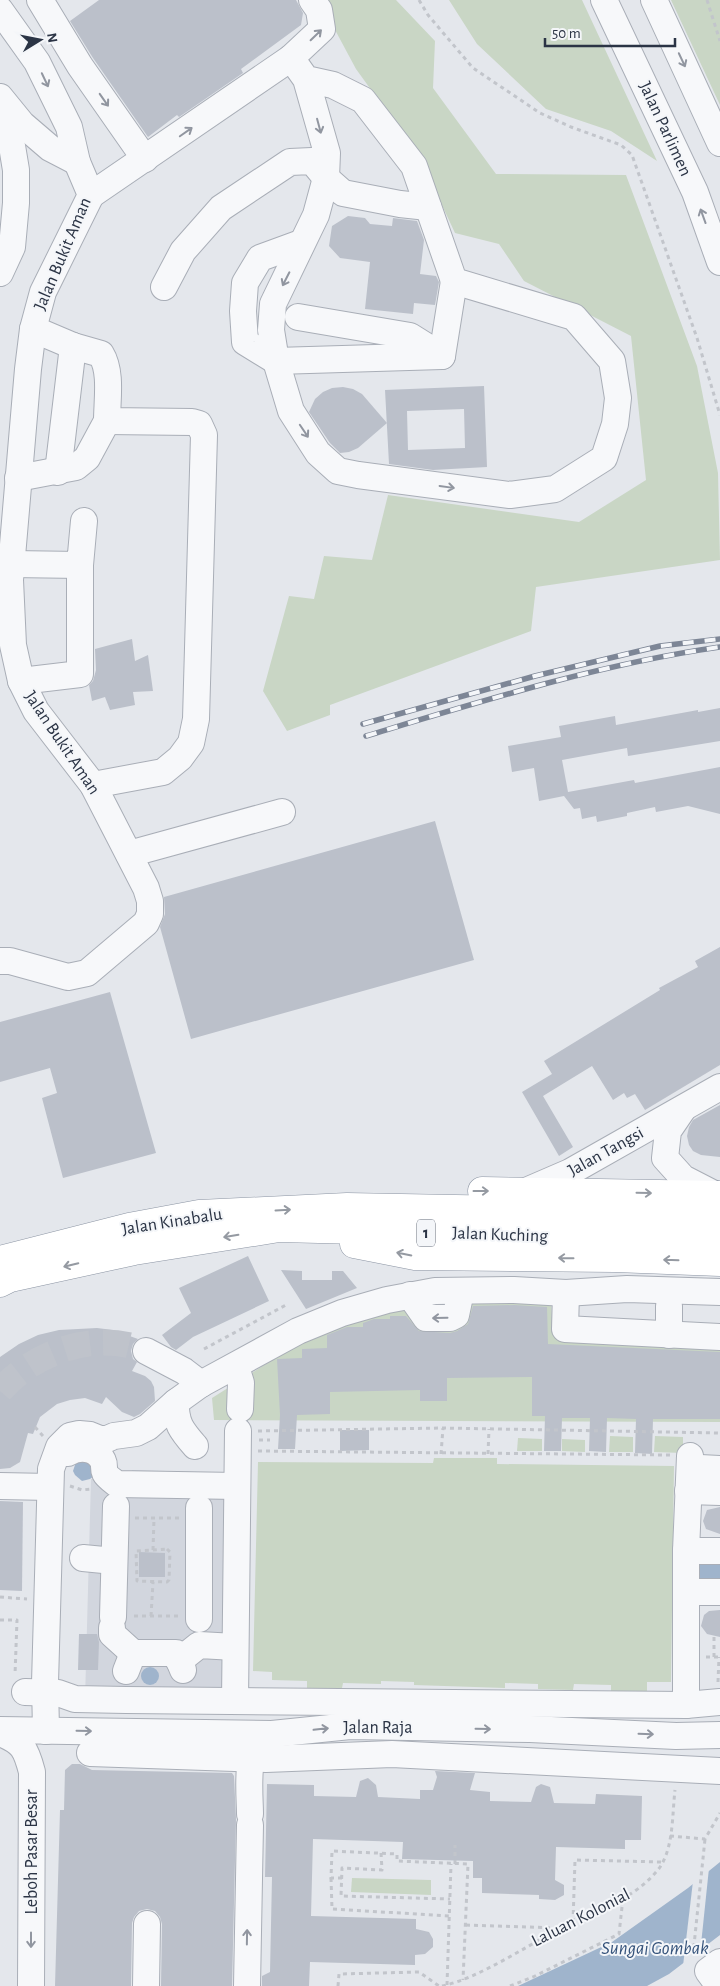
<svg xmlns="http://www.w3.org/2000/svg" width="720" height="1986" font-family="'Alegreya Sans',sans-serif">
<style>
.built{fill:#d2d6de}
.green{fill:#c9d6c5}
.water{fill:#9fb4cc}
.pier{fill:#e4e7ec}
.building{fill:#bbc0ca;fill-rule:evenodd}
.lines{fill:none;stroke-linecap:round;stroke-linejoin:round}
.minor-tunnel{stroke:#bfc3cb;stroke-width:26;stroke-dasharray:26 13;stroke-linecap:butt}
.minor-casing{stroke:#a9aeb7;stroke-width:28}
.highway-casing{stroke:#8b94a3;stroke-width:29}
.path{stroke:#c2c5cb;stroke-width:3;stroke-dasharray:4 4;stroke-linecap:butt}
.minor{stroke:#f7f8fa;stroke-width:26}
.highway{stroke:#fff;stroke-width:28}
.rail-casing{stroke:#7d8696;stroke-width:5.5}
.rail{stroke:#f4f6f9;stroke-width:4;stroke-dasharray:11;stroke-linecap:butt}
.oneway{stroke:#9196a0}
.oneway2{stroke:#959aa2}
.labels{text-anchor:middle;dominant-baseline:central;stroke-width:4;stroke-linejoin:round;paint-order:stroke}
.shield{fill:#f4f6f9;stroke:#676e7b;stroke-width:1}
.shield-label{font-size:16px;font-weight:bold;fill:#2b3445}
.street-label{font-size:18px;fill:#2b3445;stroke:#f4f6f9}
.water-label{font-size:19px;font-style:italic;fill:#34527a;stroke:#f4f6f9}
</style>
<rect width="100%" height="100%" fill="#e4e7ec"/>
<polygon class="built" points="132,1470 233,1473 228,1700 85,1700 91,1479 131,1480"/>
<g class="green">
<polygon points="319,0 396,0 435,41 433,88 496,174 626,175 697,366 718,473 720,560 536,587 531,631 330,705 330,715 287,731 263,691 289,596 314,599 324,556 372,560 388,495 579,522 646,480 631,336 524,281 499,244 455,233 419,156 356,69"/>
<polygon points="449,0 582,0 657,161 611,131 546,109 477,44"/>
<polygon points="671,0 720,0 720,105"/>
<polygon points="551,1296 552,1323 720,1327 720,1422 214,1420 212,1398 334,1321 438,1301"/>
<polygon points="610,1436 633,1437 633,1452 609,1452"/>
<polygon points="655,1436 683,1437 683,1453 654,1452"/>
<polygon points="518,1438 542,1439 542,1451 517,1451"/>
<polygon points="562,1439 585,1440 585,1452 562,1451"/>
<polygon points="434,1458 497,1458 497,1464 674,1466 671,1682 647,1682 647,1692 611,1692 611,1685 574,1684 573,1690 538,1689 538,1684 505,1683 505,1688 414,1685 414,1682 381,1681 381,1684 343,1683 342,1688 307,1688 307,1681 272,1680 272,1672 253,1671 258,1462 433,1463"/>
<polygon points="352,1878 431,1880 431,1895 351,1892"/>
</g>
<g class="water">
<polygon points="89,1460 94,1476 90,1479 82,1481 75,1475 73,1471 76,1462"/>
<polygon points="720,1557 720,1585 703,1587 692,1567 695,1562"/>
<circle cx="150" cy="1676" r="9"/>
<polygon points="720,1862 720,1935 669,1974 647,1986 518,1986 612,1942 688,1888"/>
</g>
<polygon class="pier" points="709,1868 700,1954 683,1966 693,1881"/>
<g class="building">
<polygon points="99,0 296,0 303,13 301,25 241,69 243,73 179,117 177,115 148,137 93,58 70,21"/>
<polygon points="348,216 365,218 370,224 392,226 393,218 417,221 424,240 420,274 436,276 439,282 435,305 414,303 413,314 365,309 370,262 340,258 329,246 332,226"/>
<path d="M484 386 487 467 433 470 389 464 385 390ZM464 409 465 448 408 450 407 411Z"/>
<polygon points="343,387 353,389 362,394 387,423 358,448 349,452 340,453 330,443 309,412 315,399 323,392 332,388"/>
<polygon points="132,639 135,661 148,655 153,691 133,692 135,705 110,710 105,697 92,701 89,685 93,681 96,670 95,649"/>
<polygon points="720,708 720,741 628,756 627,748 562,760 568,792 634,780 635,783 720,767 720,814 688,806 656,812 655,807 627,813 627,816 597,822 596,816 582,819 580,808 574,809 564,796 539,801 534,768 512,772 508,746 561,737 559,726 615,716 616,725 698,710 698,712"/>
<polygon points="435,821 474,960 191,1039 160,927 165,914 164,897"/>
<polygon points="720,947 720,1065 645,1110 635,1094 627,1098 624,1093 613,1100 592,1066 543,1096 573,1147 559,1156 522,1092 552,1074 544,1061 660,990 659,988 698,967 695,961"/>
<polygon points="110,992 156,1153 63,1178 42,1098 57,1093 50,1068 0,1082 0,1022"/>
<polygon points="720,1105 720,1157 701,1155 693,1151 689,1145 687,1136 689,1127 693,1120"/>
<polygon points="248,1256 269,1301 193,1337 176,1350 171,1347 162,1335 191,1313 179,1288"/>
<polygon points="281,1270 302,1271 302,1280 332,1280 332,1271 343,1271 357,1288 306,1309"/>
<polygon points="514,1305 547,1307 548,1344 720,1352 720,1419 653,1419 652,1454 635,1453 636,1419 607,1418 606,1452 589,1451 590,1418 562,1418 561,1451 544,1451 545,1416 532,1416 532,1377 447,1378 447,1401 420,1401 420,1390 330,1392 330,1414 297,1415 295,1449 278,1449 280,1415 277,1359 302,1358 302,1349 327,1348 327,1335 347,1327 363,1327 363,1323 374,1319 390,1319 390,1316 406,1316 419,1331 450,1333 457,1331 468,1324 473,1306"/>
<polygon points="97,1328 113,1330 138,1339 133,1344 131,1351 133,1359 137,1362 132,1371 145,1376 151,1381 154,1387 155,1401 140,1414 134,1417 122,1412 106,1397 102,1404 85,1398 70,1400 57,1404 40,1417 33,1434 28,1433 20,1462 10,1468 0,1469 0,1357 19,1344 38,1335 59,1330"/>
<polygon points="340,1430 369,1430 369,1450 340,1451"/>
<polygon points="0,1501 23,1502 22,1591 0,1590"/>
<polygon points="720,1507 720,1534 706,1529 703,1521 707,1510"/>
<polygon points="139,1552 165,1553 165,1577 139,1577"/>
<polygon points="720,1610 720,1637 707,1634 701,1626 704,1615 709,1611"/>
<polygon points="79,1634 97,1634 99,1642 98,1670 78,1670"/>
<polygon points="72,1764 80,1764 92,1770 232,1773 234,1776 236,1819 232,1986 161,1986 162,1924 160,1917 155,1911 147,1909 139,1911 134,1917 132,1923 131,1986 55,1986 60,1810 64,1810 65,1770"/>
<polygon points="435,1771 475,1773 470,1790 490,1792 490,1801 531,1802 536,1787 541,1784 550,1787 554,1803 595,1804 596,1794 642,1796 641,1840 625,1840 625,1849 556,1847 555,1880 564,1885 564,1895 555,1900 539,1899 539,1895 482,1893 482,1878 473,1878 473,1861 402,1859 403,1842 313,1839 311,1916 416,1919 416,1929 429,1932 433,1939 433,1947 425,1954 415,1955 415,1965 310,1962 309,1986 262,1986 262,1976 270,1972 272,1877 265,1877 267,1784 314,1785 314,1796 356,1797 360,1781 368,1778 376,1785 378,1797 420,1799 420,1790 433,1790 437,1777"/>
</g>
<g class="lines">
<path class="minor-tunnel" d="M0 1391C34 1352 97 1329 146 1351"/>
<defs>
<g id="minor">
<polyline points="40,0 80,66 145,159"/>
<polyline points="604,0 695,192 720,262"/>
<polyline points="654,0 720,143"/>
<polyline points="0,10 37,62 69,127 77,162 50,148 22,124 0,97"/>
<polyline points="291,58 306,79 327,153 326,178 316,215 273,304 271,330 276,361 291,411 318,453 338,471 358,475 510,495 555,489 604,458 615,424 618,398 612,361 574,317 454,281 414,166 363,100 333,85 306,79"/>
<polyline points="0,128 12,146 16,170 16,203 12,247 0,273"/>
<polyline points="91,195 291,58 322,29 319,10 312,0"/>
<polyline points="301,243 260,258 245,283 243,311 245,342 276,361 442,356 454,281"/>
<polyline points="164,287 183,251 221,208 290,162 312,161 326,178 343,193 400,204 428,207"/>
<polyline points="298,317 410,336 442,356"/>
<path d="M33 329 73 346 101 354C112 372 107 400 107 421L192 422 199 424 204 435 196 719 191 743 180 758 163 772 93 785"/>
<polyline points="58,472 73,346"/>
<polyline points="18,478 76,467 87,458 107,421"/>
<polyline points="12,564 80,565 84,521"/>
<polyline points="21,681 80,674 80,565"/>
<polyline points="129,854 282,812"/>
<polyline points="0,961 10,961 68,977 87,973 146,923 150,914 150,901 146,888 93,785 36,711 21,681 13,645 10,580 28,369 33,329 43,292 91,195 77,162"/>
<polyline points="683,1109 668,1131 665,1158 683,1178 716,1195"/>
<polyline points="526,1191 570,1172 720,1087"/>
<polyline points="566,1293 565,1329 720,1337"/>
<polyline points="410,1295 426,1318 450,1318 456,1315 461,1291"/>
<polyline points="669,1306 669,1335"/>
<polyline points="146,1351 184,1371 201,1384"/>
<polyline points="236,1367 241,1383 240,1409"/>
<path d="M176 1402C175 1423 182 1431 195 1446"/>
<path d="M68 1453C79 1446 96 1447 103 1461 105 1465 103 1469 105 1473 107 1477 113 1481 117 1484L237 1486"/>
<polyline points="700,1468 720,1469"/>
<polyline points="0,1486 50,1487"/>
<polyline points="688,1491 720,1492"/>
<polyline points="686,1551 720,1551"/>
<polyline points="83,1558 114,1561"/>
<polyline points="686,1592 720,1592"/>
<polyline points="113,1617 116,1506"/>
<polyline points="199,1619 199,1508"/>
<polyline points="112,1628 112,1634 133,1653"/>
<polyline points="179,1661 199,1645 235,1647"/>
<polyline points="126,1671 133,1653 176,1653 183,1670"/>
<polyline points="25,1692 58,1693 75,1699 126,1700 686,1705 720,1702"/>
<polyline points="235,1701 238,1431"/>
<polyline points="686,1705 686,1551 690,1456"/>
<polyline points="0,1730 272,1734 350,1726 530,1729 676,1736 720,1735"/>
<polyline points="46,1731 45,1683 51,1469 59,1447 70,1436 79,1434 90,1435 100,1439 107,1439 114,1436 136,1433 148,1427 176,1402 201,1384 298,1331 342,1313 387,1300 435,1291 514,1290 566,1293 627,1289 720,1292"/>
<path d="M0 1733C23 1742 26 1749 32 1772L31 1986"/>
<polyline points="90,1753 266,1759 392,1754 720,1771"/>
<path d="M250 1814C250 1797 245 1754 260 1743"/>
<polyline points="146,1986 147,1924"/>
<polyline points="247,1986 250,1825"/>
<polyline points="719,1986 708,1971 720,1962"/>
</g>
<g id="highway">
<polyline points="482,1191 720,1195"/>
<polyline points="354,1244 415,1256 615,1258 720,1262"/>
<polyline points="0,1260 129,1227 199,1214 347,1207 720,1214"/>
<polyline points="0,1283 10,1278 134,1251 279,1228 720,1239"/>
</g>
</defs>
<use href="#minor" class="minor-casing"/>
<use href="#highway" class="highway-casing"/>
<g class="path">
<polyline points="419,0 428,15 473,68 540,113 571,127 621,145 632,155 697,338 720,415"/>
<polyline points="707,0 720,41"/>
<polyline points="204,1349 286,1305"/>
<polyline points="35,1427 43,1436"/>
<polyline points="258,1431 443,1428 720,1433"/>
<polyline points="259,1440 270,1440"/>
<polyline points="258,1451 670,1455"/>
<polyline points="441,1454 443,1428"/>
<polyline points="488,1454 489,1429"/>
<polyline points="70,1486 82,1490 91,1489"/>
<polyline points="135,1518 179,1518"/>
<polygon points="167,1549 170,1552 169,1580 167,1582 137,1581 136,1551"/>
<polyline points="153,1550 154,1518"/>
<polyline points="0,1597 27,1599"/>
<polyline points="134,1616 178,1616"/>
<polyline points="151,1616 153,1582"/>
<polyline points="0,1620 17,1620 15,1675"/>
<polyline points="706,1657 719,1657"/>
<polyline points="714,1657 714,1636"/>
<polyline points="718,1682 719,1657"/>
<polyline points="670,1836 705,1839 720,1813"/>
<polyline points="381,1853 382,1870 342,1868 341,1896 450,1899"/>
<polyline points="455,1864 455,1845"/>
<polyline points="331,1878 332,1909 450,1916"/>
<polyline points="342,1878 331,1878 332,1851 397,1854 397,1861 468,1864 463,1980"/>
<polyline points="573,1922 575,1860 662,1862"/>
<polyline points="466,1925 560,1928"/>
<polyline points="693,1955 705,1839"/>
<polyline points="447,1985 451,1864"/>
<polyline points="338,1986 339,1974 419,1972 439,1986"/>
<path d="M442 1986C479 1978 525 1947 559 1929 592 1912 632 1901 657 1871 674 1851 672 1815 675 1790"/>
<polyline points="510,1986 533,1977 619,1934 623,1898"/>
</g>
<use href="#minor" class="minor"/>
<use href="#highway" class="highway"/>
<defs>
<g id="rail">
<polyline points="363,724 535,676 660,646 720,639"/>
<path d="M366 736C482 701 600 664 720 647"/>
</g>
</defs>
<use href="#rail" class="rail-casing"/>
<use href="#rail" class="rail"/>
</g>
<defs><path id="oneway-shaft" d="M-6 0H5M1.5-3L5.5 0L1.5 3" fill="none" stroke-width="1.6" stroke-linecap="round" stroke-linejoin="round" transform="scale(1.25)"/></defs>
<g class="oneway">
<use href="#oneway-shaft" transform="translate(316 35) rotate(-44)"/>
<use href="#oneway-shaft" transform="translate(682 60) rotate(65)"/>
<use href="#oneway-shaft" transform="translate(45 80) rotate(65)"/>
<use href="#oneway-shaft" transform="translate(104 100) rotate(55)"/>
<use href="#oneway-shaft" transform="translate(319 126) rotate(75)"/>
<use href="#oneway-shaft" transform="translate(186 132) rotate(-35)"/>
<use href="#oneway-shaft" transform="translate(703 216) rotate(-110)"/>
<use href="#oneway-shaft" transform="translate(286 279) rotate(117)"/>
<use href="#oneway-shaft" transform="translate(304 431) rotate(56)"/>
<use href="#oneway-shaft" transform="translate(447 487) rotate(8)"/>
<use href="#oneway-shaft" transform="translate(440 1318) rotate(179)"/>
<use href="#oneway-shaft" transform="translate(321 1729) rotate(-6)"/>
<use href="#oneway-shaft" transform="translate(483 1729) rotate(1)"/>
<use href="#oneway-shaft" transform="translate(84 1731) rotate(1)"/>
<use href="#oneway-shaft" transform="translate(646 1734) rotate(2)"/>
<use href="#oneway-shaft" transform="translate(247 1937) rotate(-89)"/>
<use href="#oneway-shaft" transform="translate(31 1940) rotate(90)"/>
</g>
<g class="oneway2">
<use href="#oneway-shaft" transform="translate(481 1191)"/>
<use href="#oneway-shaft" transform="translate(644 1193) rotate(1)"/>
<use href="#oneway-shaft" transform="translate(283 1210) rotate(-3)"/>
<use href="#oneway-shaft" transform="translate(231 1236) rotate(171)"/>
<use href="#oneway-shaft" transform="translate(404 1254) rotate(-169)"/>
<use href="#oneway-shaft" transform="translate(566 1258) rotate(-179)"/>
<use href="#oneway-shaft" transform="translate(671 1260) rotate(-178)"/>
<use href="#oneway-shaft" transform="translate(71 1265) rotate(167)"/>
</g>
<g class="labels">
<rect class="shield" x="417" y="1219.5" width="18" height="27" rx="4"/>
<g class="shield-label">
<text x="426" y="1233">1</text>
</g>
<g class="street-label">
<text transform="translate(665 129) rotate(65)">Jalan Parlimen</text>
<text transform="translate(63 254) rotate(-67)">Jalan Bukit Aman</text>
<text transform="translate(62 743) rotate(56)">Jalan Bukit Aman</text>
<text transform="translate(606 1152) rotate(-29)">Jalan Tangsi</text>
<text transform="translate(172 1222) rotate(-9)">Jalan Kinabalu</text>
<text transform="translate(500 1235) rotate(2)">Jalan Kuching</text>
<text x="378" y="1728">Jalan Raja</text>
<text transform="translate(32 1852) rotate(-90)">Leboh Pasar Besar</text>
<text transform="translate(581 1918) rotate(-27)">Laluan Kolonial</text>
</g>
<g class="water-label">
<text x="655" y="1948">Sungai Gombak</text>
</g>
</g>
<g transform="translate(40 40) rotate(80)" stroke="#f4f6f9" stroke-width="4" paint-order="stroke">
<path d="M0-4L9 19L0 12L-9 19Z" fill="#2b3445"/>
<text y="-8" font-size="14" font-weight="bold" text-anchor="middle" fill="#2b3445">N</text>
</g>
<path d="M545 38v8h130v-8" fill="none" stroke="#2b3445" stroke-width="2.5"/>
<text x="552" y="38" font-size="15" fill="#2b3445" stroke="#f4f6f9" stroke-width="4" paint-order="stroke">50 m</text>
</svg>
